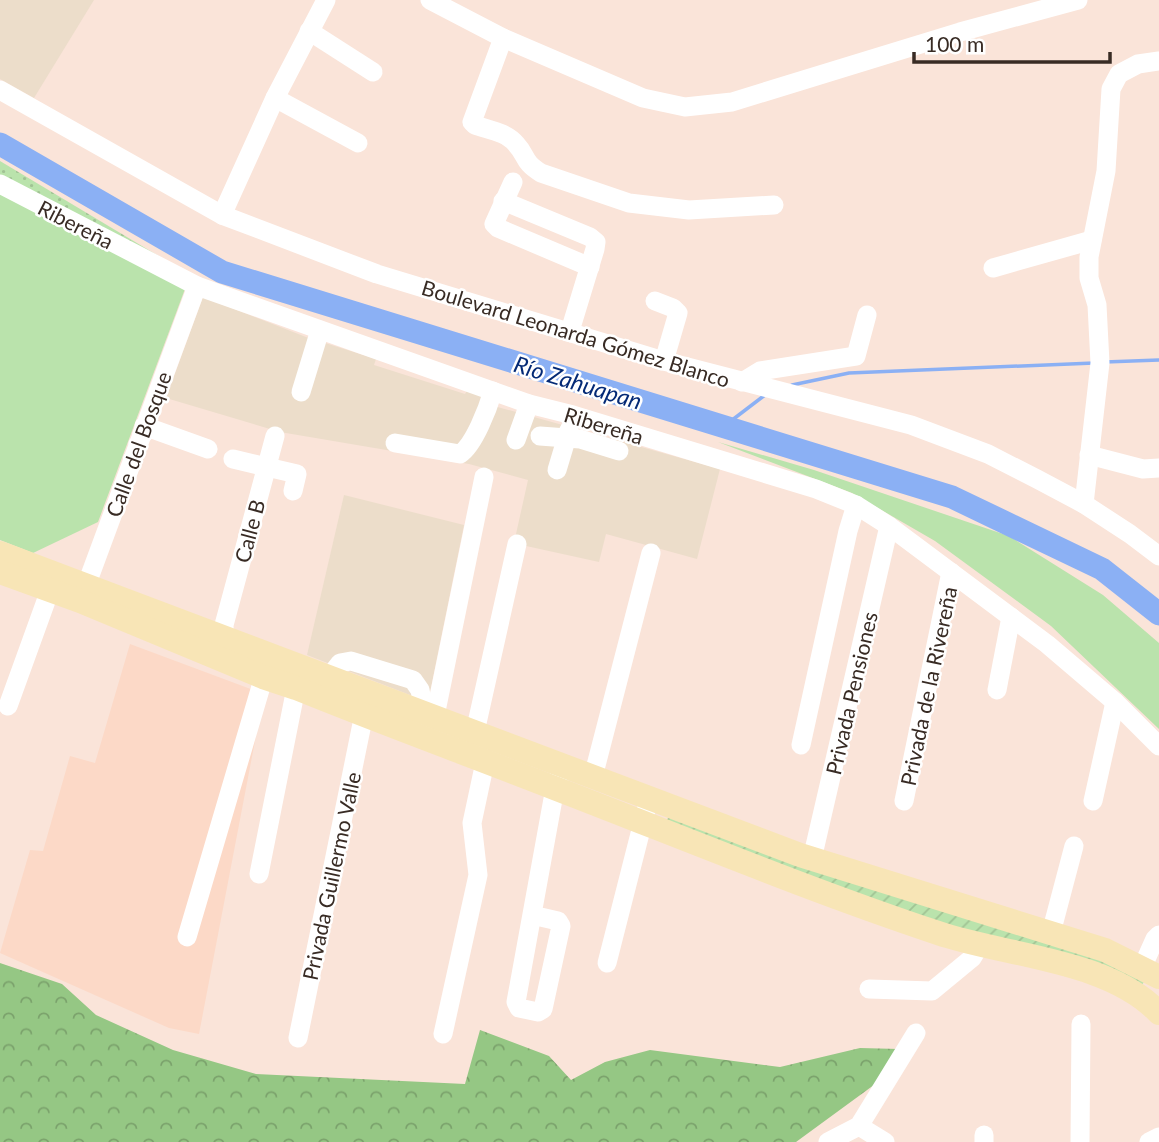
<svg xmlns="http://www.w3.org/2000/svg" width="1159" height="1142" font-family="Lato,sans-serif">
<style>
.education{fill:#ecddca}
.built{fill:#fcd9c7}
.grass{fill:url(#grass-dots)}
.forest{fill:url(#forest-crowns)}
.park{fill:#bae3ac}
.garden{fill:url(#garden-furrows)}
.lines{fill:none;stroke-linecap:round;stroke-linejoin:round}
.stream{stroke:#8bb0f4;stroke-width:3.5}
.river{stroke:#8bb0f4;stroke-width:23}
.minor{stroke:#fff;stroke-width:19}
.major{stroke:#f8e5b6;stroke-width:24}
.labels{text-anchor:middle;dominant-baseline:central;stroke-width:5;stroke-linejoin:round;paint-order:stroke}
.street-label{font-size:21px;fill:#382b24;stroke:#fff}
.water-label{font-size:23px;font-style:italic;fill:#042a76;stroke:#fff}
</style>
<defs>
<pattern id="grass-dots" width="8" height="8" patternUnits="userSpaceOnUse" patternTransform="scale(1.75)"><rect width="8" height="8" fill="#bae3ac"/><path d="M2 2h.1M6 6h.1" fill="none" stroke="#a1c394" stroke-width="1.8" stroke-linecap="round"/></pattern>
<pattern id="forest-crowns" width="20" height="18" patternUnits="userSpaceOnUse" patternTransform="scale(1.75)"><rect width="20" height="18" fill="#95c784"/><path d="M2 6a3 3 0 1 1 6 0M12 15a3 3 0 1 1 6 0" fill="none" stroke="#7ba26c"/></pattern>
<pattern id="garden-furrows" width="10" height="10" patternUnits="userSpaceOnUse" patternTransform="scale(1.75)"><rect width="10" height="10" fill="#bae3ac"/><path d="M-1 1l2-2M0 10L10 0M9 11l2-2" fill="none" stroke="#a1c394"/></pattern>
</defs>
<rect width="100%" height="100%" fill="#fae4d9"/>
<g class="education">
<polygon points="0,0 94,0 34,98 0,79"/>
<polygon points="203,297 306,337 376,359 374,365 465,394 468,389 489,395 487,404 720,469 697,559 606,534 599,562 517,544 514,543 528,480 469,464 280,432 166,398"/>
<polygon points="344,495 464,525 428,702 307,655"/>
</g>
<polygon class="built" points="130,644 264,694 199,1034 169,1028 0,953 30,850 43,851 70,756 95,763"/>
<polygon class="grass" points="0,161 187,273 0,177"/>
<polygon class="forest" points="0,963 62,984 96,1015 173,1050 256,1074 465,1084 480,1030 549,1056 571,1080 605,1062 650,1050 780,1067 860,1048 899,1049 878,1082 796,1142 0,1142"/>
<g class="park">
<polygon points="0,194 185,289 98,522 33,553 0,540"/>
<polygon points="718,442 814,470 1009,536 1103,595 1159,643 1159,729 1051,626 935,541 852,493"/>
</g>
<polygon class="garden" points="670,812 1103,954 1146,978 1141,987 951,929 665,826"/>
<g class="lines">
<g class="stream">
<polyline points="1105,362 1159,360"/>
<polyline points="792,385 849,373 1094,363"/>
<polyline points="723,427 765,395"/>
</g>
<polyline class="river" points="0,144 222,272 952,497 1102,569 1159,614"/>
<g class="minor">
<polyline points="430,0 503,38 643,98 685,107 732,102 960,32 1078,0"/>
<polyline points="309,31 373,72"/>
<path d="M503 38 472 122 475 125C489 130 506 132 516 144 528 157 522 161 541 173L629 203 689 210 774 205"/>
<polyline points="0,90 222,215 377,274 664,361 911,425 988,454 1037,479 1084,504 1130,534 1159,556"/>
<polyline points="275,98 358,143"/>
<polyline points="513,182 494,224 498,228 590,267"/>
<polyline points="0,184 197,286 529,404 573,415 816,489 856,505 889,526 1047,644 1115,702 1159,746"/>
<polyline points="503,201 590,237 596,242 595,249 570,331"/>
<polyline points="222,215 275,98 326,0"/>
<polyline points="993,268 1092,240"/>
<polyline points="655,301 673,308 678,313 664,361"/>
<polyline points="742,382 760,371 856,356 867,315"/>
<polyline points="301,392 320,330"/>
<polyline points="144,426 208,449"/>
<polyline points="540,436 580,439 619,451"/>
<polyline points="516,440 529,404"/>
<path d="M395 443 460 454C474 445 488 408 493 391"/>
<polyline points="1089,455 1143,469 1159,468"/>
<polyline points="233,459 297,474 293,491"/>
<polyline points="557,470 569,430"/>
<polyline points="1084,504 1100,363 1097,305 1089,278 1089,257 1106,171 1111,89 1119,74 1138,64 1159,61"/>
<polyline points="82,597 197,286"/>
<polyline points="225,649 224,625 275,436"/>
<polyline points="329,677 340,663 351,661 413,680 420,690 424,712"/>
<polyline points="997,690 1011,617"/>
<polyline points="8,706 50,590"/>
<polyline points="435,716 484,477"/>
<polyline points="475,732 517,544"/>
<polyline points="801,745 848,531 856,505"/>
<polyline points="593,777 651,553"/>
<polyline points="904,801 951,572"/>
<polyline points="1093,801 1115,702"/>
<polyline points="812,859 889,526"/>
<polyline points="259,874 296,688"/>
<polyline points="532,915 558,921 561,926 543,1009 538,1012 519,1008 516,1002 555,788 559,777"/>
<polyline points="1051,933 1074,846"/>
<polyline points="187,937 267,666"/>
<polyline points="607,963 646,810"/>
<polyline points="1142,968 1155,939 1159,935"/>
<polyline points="869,989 932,991 972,958 980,945"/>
<polyline points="443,1034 478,875 472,823 485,762"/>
<polyline points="298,1038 364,714"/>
<polyline points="859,1126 885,1142"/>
<polyline points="828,1142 859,1126 916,1033"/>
<polyline points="984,1142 984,1135"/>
<polyline points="1080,1142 1081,1024"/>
<polyline points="1149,1142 1159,1137"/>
</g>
<g class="major">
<polyline points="0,553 800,855 1105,950 1159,977"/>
<path d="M0 572 80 601 263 677 296 688C382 723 470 755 557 789 684 838 809 890 938 933 1005 956 1108 959 1159 1013"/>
</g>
</g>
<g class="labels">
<g class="street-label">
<text transform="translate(76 224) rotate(27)">Ribereña</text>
<text transform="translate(576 333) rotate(17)">Boulevard Leonarda Gómez Blanco</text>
<text transform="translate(604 425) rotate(17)">Ribereña</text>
<text transform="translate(138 444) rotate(-70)">Calle del Bosque</text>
<text transform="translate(249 531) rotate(-75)">Calle B</text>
<text transform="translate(928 686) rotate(-78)">Privada de la Rivereña</text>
<text transform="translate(851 693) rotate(-77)">Privada Pensiones</text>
<text transform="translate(331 876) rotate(-78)">Privada Guillermo Valle</text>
</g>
<g class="water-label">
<text transform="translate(578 382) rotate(17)">Río Zahuapan</text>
</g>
</g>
<path d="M914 52v10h196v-10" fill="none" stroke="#382b24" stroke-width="3.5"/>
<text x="925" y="52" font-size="21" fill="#382b24" stroke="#ffffff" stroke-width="5" paint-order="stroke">100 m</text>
</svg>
